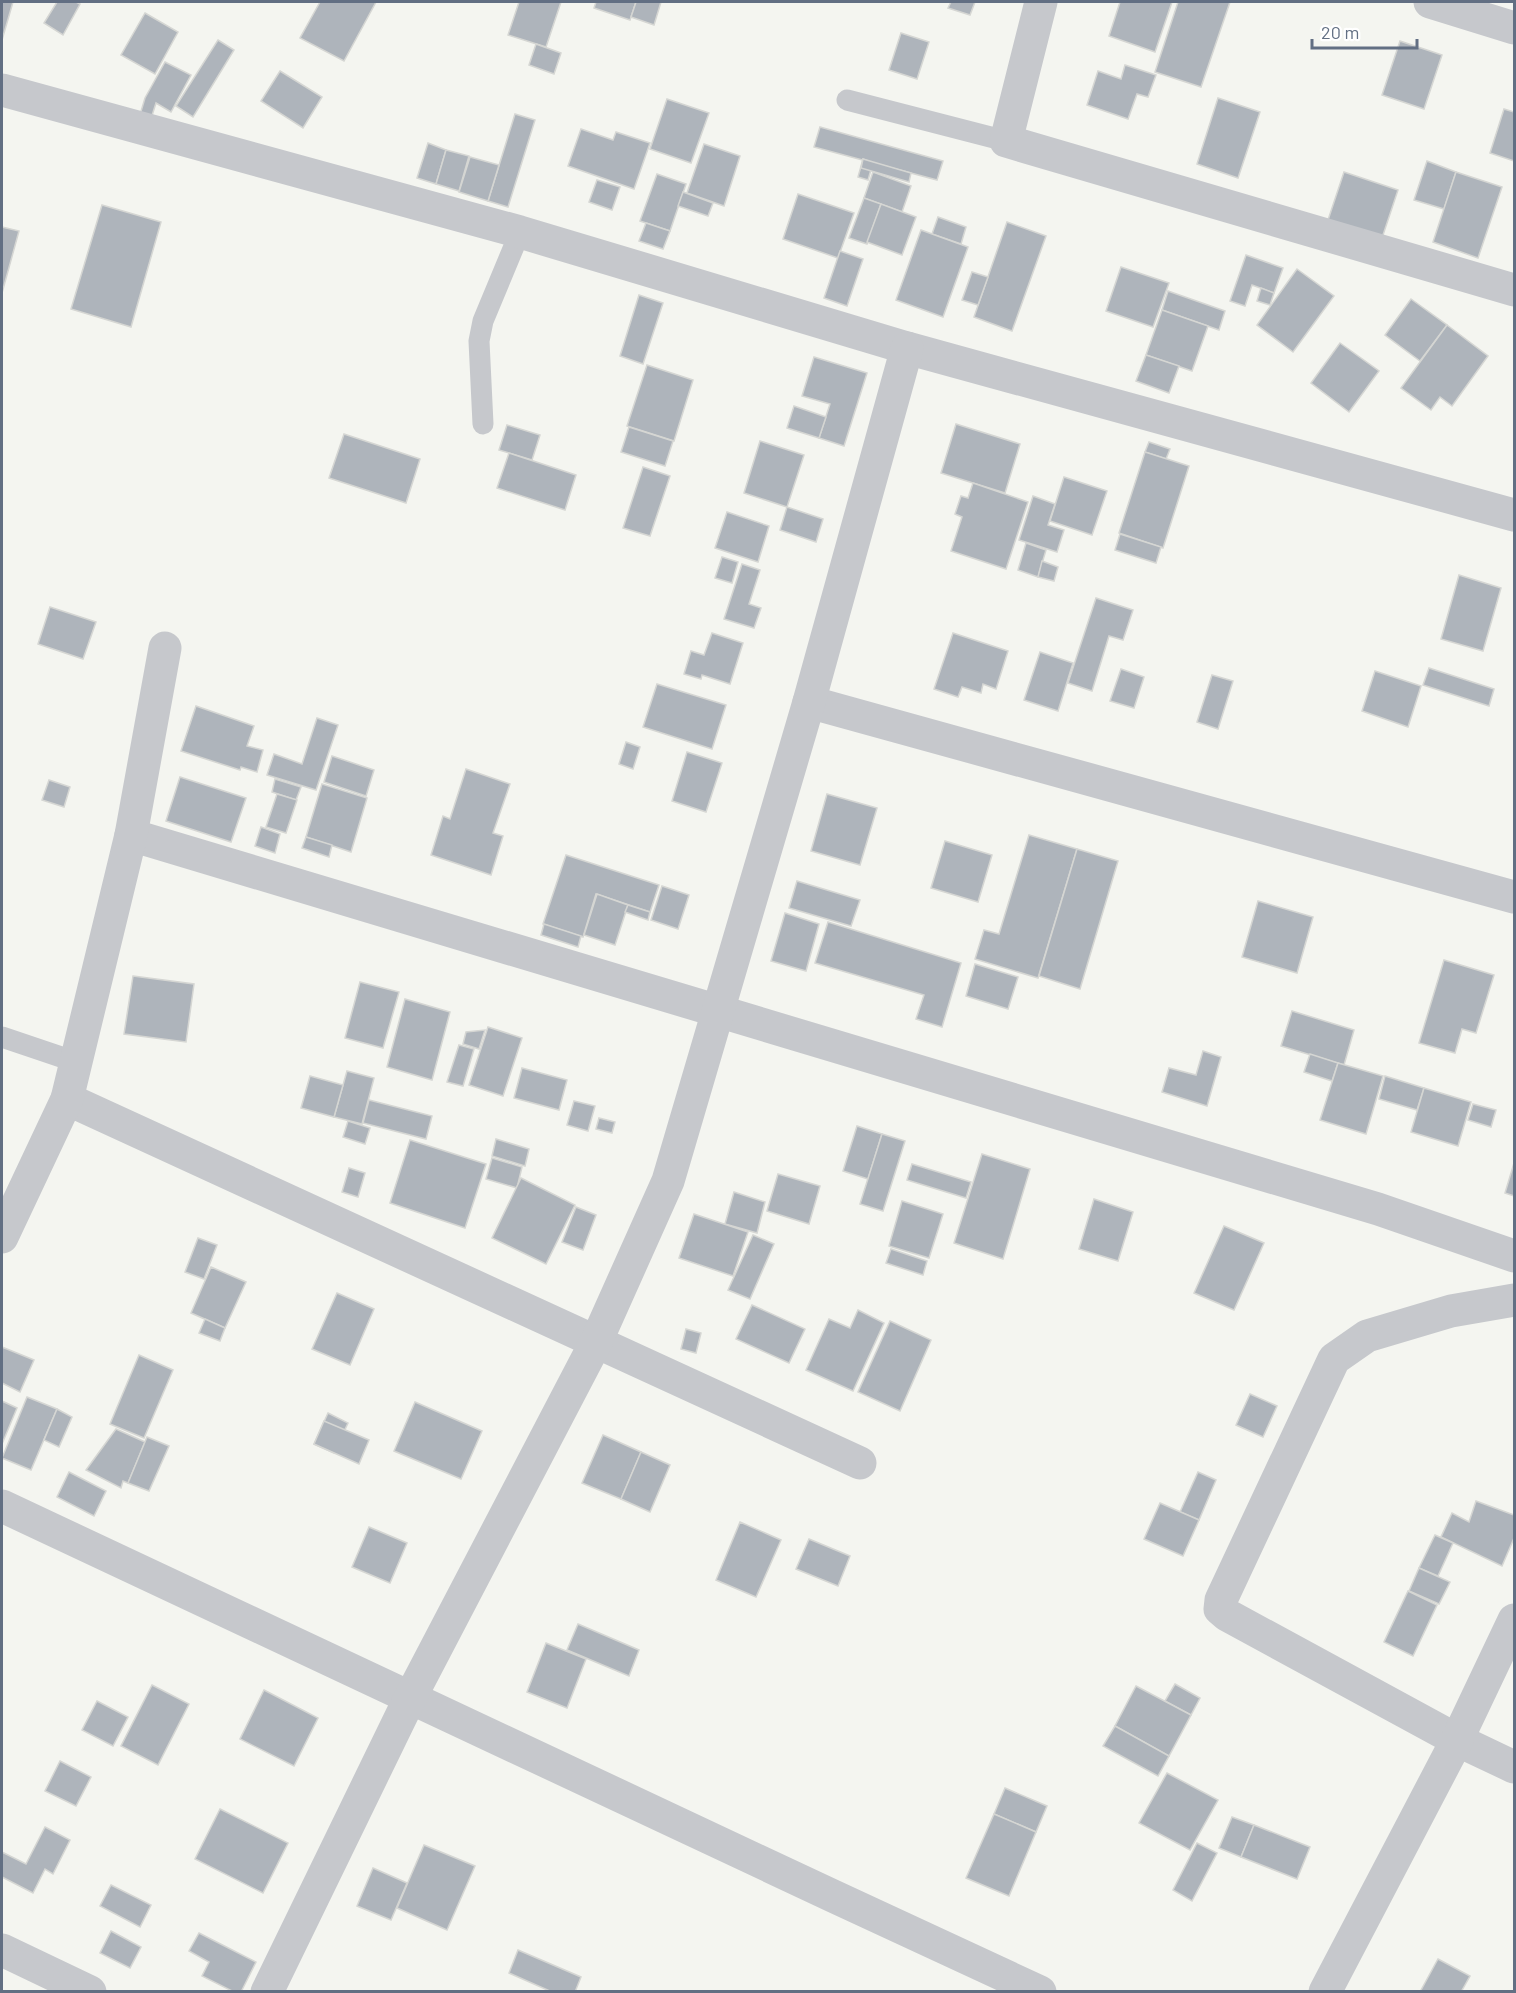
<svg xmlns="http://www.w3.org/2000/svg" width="1516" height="1993" font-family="Barlow,sans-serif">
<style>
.building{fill:#aeb4bb;stroke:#d5d6d3;stroke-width:1.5}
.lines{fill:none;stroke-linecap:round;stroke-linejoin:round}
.lane{stroke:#c6c8cc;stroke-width:21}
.street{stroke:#c6c8cc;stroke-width:33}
</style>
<rect width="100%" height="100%" fill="#f4f5f0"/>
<g class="building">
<polygon points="2,2 13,2 2,40"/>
<polygon points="57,2 76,2 80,4 63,35 44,23"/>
<polygon points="320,2 376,2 344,61 300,38"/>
<polygon points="519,2 561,2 546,47 508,35"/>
<polygon points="596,2 636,2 630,20 594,8"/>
<polygon points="636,2 661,2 654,25 631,17"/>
<polygon points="951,2 975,2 970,15 948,8"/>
<polygon points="1120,2 1172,2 1155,52 1109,36"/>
<polygon points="1178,2 1230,2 1201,87 1155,72"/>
<polygon points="145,13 178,32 155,74 121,55"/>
<polygon points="901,33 929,42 917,79 889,70"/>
<polygon points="218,40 234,50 193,117 176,106"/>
<polygon points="1400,41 1442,55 1424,109 1382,95"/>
<polygon points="536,44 561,53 554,74 529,65"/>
<polygon points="165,62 191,75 171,112 156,103 150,122 139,118 145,98"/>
<polygon points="1125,65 1156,75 1148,97 1137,94 1128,119 1087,105 1098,71 1121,79"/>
<polygon points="280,71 322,97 303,128 261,101"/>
<polygon points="1218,98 1260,112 1238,178 1197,164"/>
<polygon points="667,99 709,113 691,163 650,149"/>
<polygon points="1504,109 1514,112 1514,161 1490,153"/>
<polygon points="515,114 535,120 508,207 488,201"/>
<polygon points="820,127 943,161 937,180 814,147"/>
<polygon points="581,129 613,140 616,132 650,143 634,189 568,166"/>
<polygon points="428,143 446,150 436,184 417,178"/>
<polygon points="704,144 740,156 724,206 687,193"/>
<polygon points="446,150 469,156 459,191 436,184"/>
<polygon points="470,157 499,165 488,201 459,192"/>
<polygon points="863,159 873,163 868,180 858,177"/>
<polygon points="863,159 911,173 909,182 861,168"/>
<polygon points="1427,161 1456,172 1444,209 1414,200"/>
<polygon points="873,172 911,186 902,212 864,198"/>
<polygon points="1344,172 1398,190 1382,238 1328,220"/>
<polygon points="1456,172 1502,187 1478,258 1433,242"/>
<polygon points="657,174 686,184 670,231 640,221"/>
<polygon points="597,180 620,187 612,210 589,202"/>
<polygon points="683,192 713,203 708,216 678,206"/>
<polygon points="798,194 854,213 838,258 783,239"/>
<polygon points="864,198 881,204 867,244 849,238"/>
<polygon points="881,204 916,217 902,255 867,242"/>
<polygon points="102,205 161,222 131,327 71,309"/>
<polygon points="938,217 966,227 961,244 932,234"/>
<polygon points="1007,222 1046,236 1012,331 974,317"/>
<polygon points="646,223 670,231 663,249 639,241"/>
<polygon points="2,227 19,231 2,293"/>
<polygon points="921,230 968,247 943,317 896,300"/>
<polygon points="840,251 863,259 847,306 824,298"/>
<polygon points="1246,255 1283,268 1274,293 1252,285 1245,306 1230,301"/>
<polygon points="1121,267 1169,283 1153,327 1106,311"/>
<polygon points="1297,269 1334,296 1293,352 1257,325"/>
<polygon points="972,272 988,277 978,305 962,300"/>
<polygon points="1261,288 1274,293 1270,305 1257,301"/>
<polygon points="1168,291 1225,311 1219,330 1162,310"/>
<polygon points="639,295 663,303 643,364 620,356"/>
<polygon points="1411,299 1447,325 1420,361 1385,335"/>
<polygon points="1162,310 1208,326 1192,371 1146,355"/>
<polygon points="1447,325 1488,356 1452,406 1440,397 1431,410 1401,388"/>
<polygon points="1340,343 1379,371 1349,412 1311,383"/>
<polygon points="1146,355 1179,366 1169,393 1136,381"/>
<polygon points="814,357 867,373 844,446 819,438 830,404 802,396"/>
<polygon points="647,365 693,380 674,441 627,426"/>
<polygon points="794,406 826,417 819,438 787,428"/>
<polygon points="956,424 1020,444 1005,493 941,473"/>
<polygon points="507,425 540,435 532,460 499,450"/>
<polygon points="629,427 673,441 665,466 621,452"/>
<polygon points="344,434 420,459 406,503 329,478"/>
<polygon points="760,441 804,455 787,507 744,493"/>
<polygon points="1149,442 1170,449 1166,459 1145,452"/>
<polygon points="1145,452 1189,466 1163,548 1119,533"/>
<polygon points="509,453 576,475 565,510 497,488"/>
<polygon points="643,467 670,476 650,536 623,528"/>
<polygon points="1064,477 1107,491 1092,535 1050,521"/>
<polygon points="973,483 1028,502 1006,569 951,551 962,517 955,514 961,496 968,498"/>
<polygon points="1033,496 1055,504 1048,525 1064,530 1057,552 1019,540"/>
<polygon points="787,507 823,519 816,542 780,530"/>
<polygon points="727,512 769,526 758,562 715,548"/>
<polygon points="1120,534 1161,547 1156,563 1115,550"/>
<polygon points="1026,543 1046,550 1038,577 1018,570"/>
<polygon points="722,557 738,562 732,583 715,578"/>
<polygon points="1042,561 1058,567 1054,581 1038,577"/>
<polygon points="742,564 760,570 749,604 761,608 754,628 724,619"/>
<polygon points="1459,575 1501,588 1483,651 1441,639"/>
<polygon points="1096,598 1133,610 1123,640 1109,636 1092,691 1068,683"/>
<polygon points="50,607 96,622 83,659 38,644"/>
<polygon points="712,633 743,643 730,684 702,675 701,679 684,674 691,651 704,655"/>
<polygon points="953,633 1008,651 996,689 983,684 981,693 962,687 958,697 934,689"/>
<polygon points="1040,652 1073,663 1058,711 1024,700"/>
<polygon points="1429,668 1494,689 1489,706 1423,685"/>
<polygon points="1121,669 1144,677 1134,708 1110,701"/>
<polygon points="1375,671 1421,686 1408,727 1362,711"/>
<polygon points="1212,675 1233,681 1218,729 1197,722"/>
<polygon points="657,684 726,705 712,749 643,727"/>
<polygon points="196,706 254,726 247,746 263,750 257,772 241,767 240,770 181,751"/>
<polygon points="317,718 338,725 316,790 267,775 274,754 302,764"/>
<polygon points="626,742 640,747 633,769 619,764"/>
<polygon points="687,752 722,763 706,812 672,801"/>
<polygon points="332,756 374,770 366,796 324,782"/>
<polygon points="466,769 510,784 493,833 503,836 491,875 431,855 443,816 450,819"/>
<polygon points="180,777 246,798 231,842 166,821"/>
<polygon points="275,779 301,787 296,800 272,792"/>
<polygon points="49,780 70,787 64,807 42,800"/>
<polygon points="322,784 367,798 351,852 306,837"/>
<polygon points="277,794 297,800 286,833 266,827"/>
<polygon points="827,794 877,808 860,865 811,851"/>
<polygon points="261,827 280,834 275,853 255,846"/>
<polygon points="1029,835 1077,849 1038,978 975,959 984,930 999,934"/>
<polygon points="306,837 332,845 329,857 302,848"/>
<polygon points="945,841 992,855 978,902 931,888"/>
<polygon points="1077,849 1118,861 1080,989 1039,976"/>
<polygon points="566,855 659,885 650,912 596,894 583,937 543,924"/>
<polygon points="797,881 860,900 851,926 789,908"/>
<polygon points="662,886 689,895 678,929 651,920"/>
<polygon points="597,894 628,905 615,945 584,935"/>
<polygon points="1258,901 1313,917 1297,973 1242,957"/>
<polygon points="628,905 650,912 648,920 625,912"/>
<polygon points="785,913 819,924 806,971 771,961"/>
<polygon points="828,922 961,963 942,1027 916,1019 924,995 815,963"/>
<polygon points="544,924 581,936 578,947 541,935"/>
<polygon points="1444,960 1494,975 1476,1033 1462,1029 1455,1053 1419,1043"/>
<polygon points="975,964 1018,977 1008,1009 966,996"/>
<polygon points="133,976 194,984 186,1042 124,1034"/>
<polygon points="360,982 399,992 383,1048 345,1038"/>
<polygon points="405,999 450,1012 432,1080 387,1067"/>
<polygon points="1292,1011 1354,1030 1344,1065 1281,1046"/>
<polygon points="488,1027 522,1038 503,1096 469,1085"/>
<polygon points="485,1030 479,1049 463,1044 466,1032"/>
<polygon points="459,1045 474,1049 463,1086 447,1082"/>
<polygon points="1203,1051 1221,1057 1207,1106 1162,1092 1169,1068 1196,1075"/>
<polygon points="1310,1054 1338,1063 1332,1081 1304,1072"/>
<polygon points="1338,1063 1383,1076 1366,1134 1320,1120"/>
<polygon points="522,1068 567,1080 559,1110 514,1098"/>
<polygon points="347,1071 374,1078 362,1124 334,1117"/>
<polygon points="310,1076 343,1085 334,1117 301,1108"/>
<polygon points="1385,1076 1424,1088 1417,1110 1379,1099"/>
<polygon points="1424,1088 1471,1102 1458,1146 1411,1132"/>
<polygon points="369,1100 432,1116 426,1139 363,1123"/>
<polygon points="574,1101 595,1106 588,1131 567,1125"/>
<polygon points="1473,1104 1496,1110 1491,1127 1468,1120"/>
<polygon points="599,1118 615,1122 612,1133 596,1129"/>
<polygon points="348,1121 370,1128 365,1144 343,1137"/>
<polygon points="857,1126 882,1134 868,1179 843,1171"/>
<polygon points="882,1134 905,1141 883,1211 860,1204"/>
<polygon points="496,1139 529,1149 525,1166 492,1156"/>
<polygon points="410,1140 486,1164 465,1228 390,1203"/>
<polygon points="982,1154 1030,1169 1003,1259 954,1243"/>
<polygon points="492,1158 522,1167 517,1188 486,1179"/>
<polygon points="1514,1163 1514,1196 1505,1193"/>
<polygon points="912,1164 971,1182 966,1198 907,1180"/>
<polygon points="349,1168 365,1173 358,1197 342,1192"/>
<polygon points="778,1174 820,1186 809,1224 767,1211"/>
<polygon points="521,1178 575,1205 546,1264 492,1238"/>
<polygon points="734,1192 765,1202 757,1233 725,1224"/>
<polygon points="1094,1199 1133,1212 1118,1261 1079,1249"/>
<polygon points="902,1201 943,1214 929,1258 889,1246"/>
<polygon points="576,1207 596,1215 583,1250 562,1242"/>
<polygon points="694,1214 748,1232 733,1276 679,1258"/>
<polygon points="1224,1226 1264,1243 1234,1310 1194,1293"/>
<polygon points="753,1235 774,1244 750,1299 728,1290"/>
<polygon points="198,1238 217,1245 204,1279 185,1272"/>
<polygon points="891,1249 927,1261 923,1275 886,1263"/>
<polygon points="211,1267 246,1282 225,1328 191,1313"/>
<polygon points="337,1293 374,1309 350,1365 312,1349"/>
<polygon points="752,1305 805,1329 789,1363 736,1339"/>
<polygon points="858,1310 884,1323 853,1391 806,1370 829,1319 850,1328"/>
<polygon points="205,1319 225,1328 220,1341 199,1333"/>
<polygon points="890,1321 931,1340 900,1411 858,1392"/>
<polygon points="686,1329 701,1333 696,1353 681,1349"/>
<polygon points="2,1347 34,1360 20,1392 2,1383"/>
<polygon points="139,1355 173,1370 144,1438 110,1424"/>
<polygon points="1250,1394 1277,1406 1263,1437 1236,1425"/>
<polygon points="27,1397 57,1409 31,1470 2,1458"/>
<polygon points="2,1401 17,1408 2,1444"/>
<polygon points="415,1402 482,1431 461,1479 394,1451"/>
<polygon points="57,1409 72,1417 59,1447 44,1440"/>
<polygon points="328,1413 348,1423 334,1453 314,1444"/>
<polygon points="324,1421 369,1440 359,1464 314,1444"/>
<polygon points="116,1429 145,1442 128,1483 123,1481 121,1488 86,1470"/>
<polygon points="603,1435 641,1452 621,1499 582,1483"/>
<polygon points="147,1437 169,1446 149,1491 128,1483"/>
<polygon points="641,1452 670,1465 650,1512 621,1499"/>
<polygon points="69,1472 106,1491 94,1516 57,1497"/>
<polygon points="1198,1472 1216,1480 1199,1520 1180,1512"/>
<polygon points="1476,1501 1514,1515 1514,1538 1502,1566 1441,1537 1452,1513 1469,1522"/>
<polygon points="1160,1503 1199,1520 1183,1556 1144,1539"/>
<polygon points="740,1522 781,1540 756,1597 716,1580"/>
<polygon points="369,1527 407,1543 390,1583 352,1567"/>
<polygon points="1435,1535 1453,1543 1438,1576 1419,1568"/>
<polygon points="809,1539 850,1556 838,1586 796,1569"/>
<polygon points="1419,1568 1450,1582 1439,1604 1409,1591"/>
<polygon points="1408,1591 1437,1605 1413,1656 1384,1642"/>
<polygon points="578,1624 639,1650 629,1676 567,1650"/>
<polygon points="546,1643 586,1659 567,1708 527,1692"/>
<polygon points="1175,1684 1200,1698 1191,1715 1165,1701"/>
<polygon points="152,1685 189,1704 158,1765 121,1746"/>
<polygon points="1136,1686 1191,1715 1169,1756 1115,1726"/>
<polygon points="264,1690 318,1718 294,1766 240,1739"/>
<polygon points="97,1701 128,1717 113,1746 82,1730"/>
<polygon points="1115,1726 1169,1756 1158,1776 1103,1746"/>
<polygon points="60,1761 91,1777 76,1806 45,1791"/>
<polygon points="1167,1773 1218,1800 1190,1850 1139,1823"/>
<polygon points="1005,1788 1047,1806 1036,1832 994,1814"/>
<polygon points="220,1809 288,1843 263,1893 195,1859"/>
<polygon points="994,1814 1036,1832 1009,1896 966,1878"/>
<polygon points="1232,1817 1254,1825 1241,1857 1219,1848"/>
<polygon points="1254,1825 1310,1847 1297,1879 1241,1857"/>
<polygon points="45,1827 70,1840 53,1874 45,1869 33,1893 2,1877 2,1852 26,1864"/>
<polygon points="1197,1843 1217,1853 1192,1901 1173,1890"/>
<polygon points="424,1845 475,1866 447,1930 397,1908"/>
<polygon points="373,1868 407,1883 391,1920 357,1906"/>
<polygon points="111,1885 151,1905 140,1927 100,1906"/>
<polygon points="111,1931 141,1947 130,1968 100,1953"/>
<polygon points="199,1933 256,1962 241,1992 234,1992 202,1976 209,1962 189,1951"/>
<polygon points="518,1950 581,1977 575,1992 552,1992 509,1973"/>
<polygon points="1438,1959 1470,1976 1461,1992 1420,1992"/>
</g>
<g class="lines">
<g class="lane">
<polyline points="847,100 1006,141"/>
<polyline points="483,424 479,341 483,321 520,232"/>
<polyline points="2,1037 76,1062"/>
</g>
<g class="street">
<polyline points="1041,2 1006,141 1514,290"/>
<polyline points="1430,2 1514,28"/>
<polyline points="2,90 520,232 907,348 1514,515"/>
<polyline points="809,702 1514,897"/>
<polyline points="131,835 1378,1209 1514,1256"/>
<polyline points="67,1099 860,1463"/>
<polyline points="2,1237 67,1099 131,835 165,648"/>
<polyline points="1514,1300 1451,1311 1367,1336 1334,1359 1221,1600 1220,1609 1227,1615 1457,1740 1514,1767"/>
<polyline points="2,1506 833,1896 1040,1992"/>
<polyline points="2,1950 90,1992"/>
<polyline points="267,1992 410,1698 596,1342 668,1181 809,702 907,348"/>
<polyline points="1325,1992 1457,1740 1514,1620"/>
</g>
</g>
<rect width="1516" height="1993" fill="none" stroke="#626f83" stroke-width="6"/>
<path d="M1312 39v9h105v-9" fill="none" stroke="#626f83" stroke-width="3"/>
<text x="1321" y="39" font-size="18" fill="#626f83" stroke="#ffffff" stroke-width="4.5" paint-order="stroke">20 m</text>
</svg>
